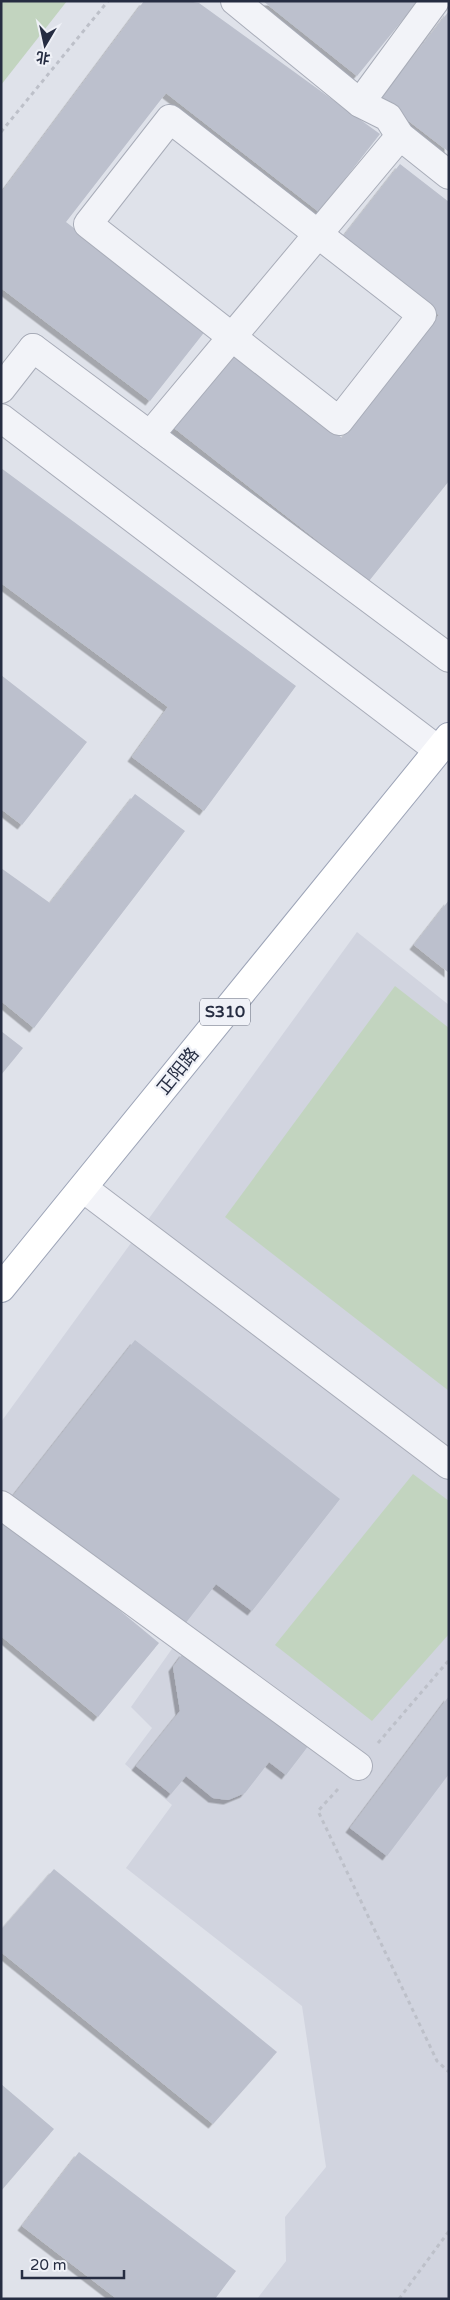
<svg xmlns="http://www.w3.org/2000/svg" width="450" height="2300" font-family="'Varela Round','Noto Sans SC',sans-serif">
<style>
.built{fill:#d1d4df}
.green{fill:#c2d4bf}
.building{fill:#bcc0cd;filter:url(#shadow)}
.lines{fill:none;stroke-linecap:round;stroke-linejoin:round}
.street-casing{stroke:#a8acb8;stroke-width:30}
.primary-casing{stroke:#9da4b7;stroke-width:30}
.path{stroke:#bdc0c9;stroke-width:3;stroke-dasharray:4 4;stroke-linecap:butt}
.street{stroke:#f2f3f8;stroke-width:28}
.primary{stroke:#fff;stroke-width:28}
.labels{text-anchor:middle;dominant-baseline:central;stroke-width:4.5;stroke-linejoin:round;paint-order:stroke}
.shield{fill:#eff1f7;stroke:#626878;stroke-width:1}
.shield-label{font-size:16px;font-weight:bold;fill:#262d42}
.street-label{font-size:18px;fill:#262d42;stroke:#eff1f7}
</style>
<defs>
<filter id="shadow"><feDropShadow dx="-4.5" dy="4.5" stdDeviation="0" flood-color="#0004"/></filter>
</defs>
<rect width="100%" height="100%" fill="#dfe2ea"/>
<polygon class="built" points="357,932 449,1005 449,2299 257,2299 286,2261 285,2217 326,2167 302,2006 126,1868 172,1805 125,1764 152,1728 131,1707 181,1636 1,1490 1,1422"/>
<g class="green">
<polygon points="1,1 67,1 1,85"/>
<polygon points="395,986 449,1028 449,1391 225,1217"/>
<polygon points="413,1474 449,1501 449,1634 372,1721 275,1645"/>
</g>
<g class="building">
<polygon points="144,1 187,1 199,3 380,134 319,212 166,93 66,222 206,330 150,401 1,288 1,193"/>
<polygon points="263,1 418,1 357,76"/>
<polygon points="449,11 449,152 380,99"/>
<polygon points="400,164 449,202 449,481 369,581 169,424 228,349 342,438 439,315 342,238"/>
<polygon points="1,468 296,686 204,811 132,757 168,707 1,583"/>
<polygon points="1,675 87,742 22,825 1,809"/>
<polygon points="135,794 185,831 34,1028 1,1001 1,868 50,903"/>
<polygon points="449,900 449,973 414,945"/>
<polygon points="1,1031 23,1048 1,1075"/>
<polygon points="135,1340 340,1499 252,1611 216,1584 181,1629 12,1497"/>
<polygon points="1,1512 159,1643 98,1717 1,1636"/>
<polygon points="184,1652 309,1745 286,1775 269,1762 245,1793 228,1800 213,1798 186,1776 171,1794 136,1766 180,1711 173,1667"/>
<polygon points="449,1696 449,1774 387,1856 350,1828"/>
<polygon points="54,1869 277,2052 213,2124 1,1952 1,1930"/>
<polygon points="1,2084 54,2129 1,2191"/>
<polygon points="79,2152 236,2271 215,2299 117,2299 22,2226"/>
</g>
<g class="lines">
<defs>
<g id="street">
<polyline points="235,1 360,103 388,117 400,136 449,175"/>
<polyline points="360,103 435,1"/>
<polygon points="170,119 422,315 339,421 88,224"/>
<polyline points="33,348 449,658"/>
<polyline points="1,389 33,348 14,372"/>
<polyline points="1,418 438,750"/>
<polyline points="150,435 400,136"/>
<polyline points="83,1188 449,1465"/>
<polyline points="1,1505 358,1766"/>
</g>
<polyline id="primary" points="1,1288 449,737"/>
</defs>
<use href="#street" class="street-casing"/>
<use href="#primary" class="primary-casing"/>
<g class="path">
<polyline points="1,132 108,1"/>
<polyline points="378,1743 449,1660"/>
<polyline points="338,1789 318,1811 437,2061 449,2072"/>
<polyline points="399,2299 449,2231"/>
</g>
<use href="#street" class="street"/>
<use href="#primary" class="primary"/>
</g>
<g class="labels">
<rect class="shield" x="200" y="998.5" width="50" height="27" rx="4"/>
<g class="shield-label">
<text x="225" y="1012">S310</text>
</g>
<g class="street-label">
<text transform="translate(178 1071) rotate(-51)">正阳路</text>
</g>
</g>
<rect width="450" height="2300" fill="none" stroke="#262d42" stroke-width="5"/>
<g transform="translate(45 45) rotate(189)" stroke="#eff1f7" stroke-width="4" paint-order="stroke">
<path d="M0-4L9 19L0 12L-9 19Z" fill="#262d42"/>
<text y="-8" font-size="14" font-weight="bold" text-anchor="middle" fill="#262d42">北</text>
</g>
<path d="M22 2270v8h102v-8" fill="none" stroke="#262d42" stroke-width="2.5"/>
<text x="30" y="2270" font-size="15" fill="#262d42" stroke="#eff1f7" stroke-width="4" paint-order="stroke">20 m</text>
</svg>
